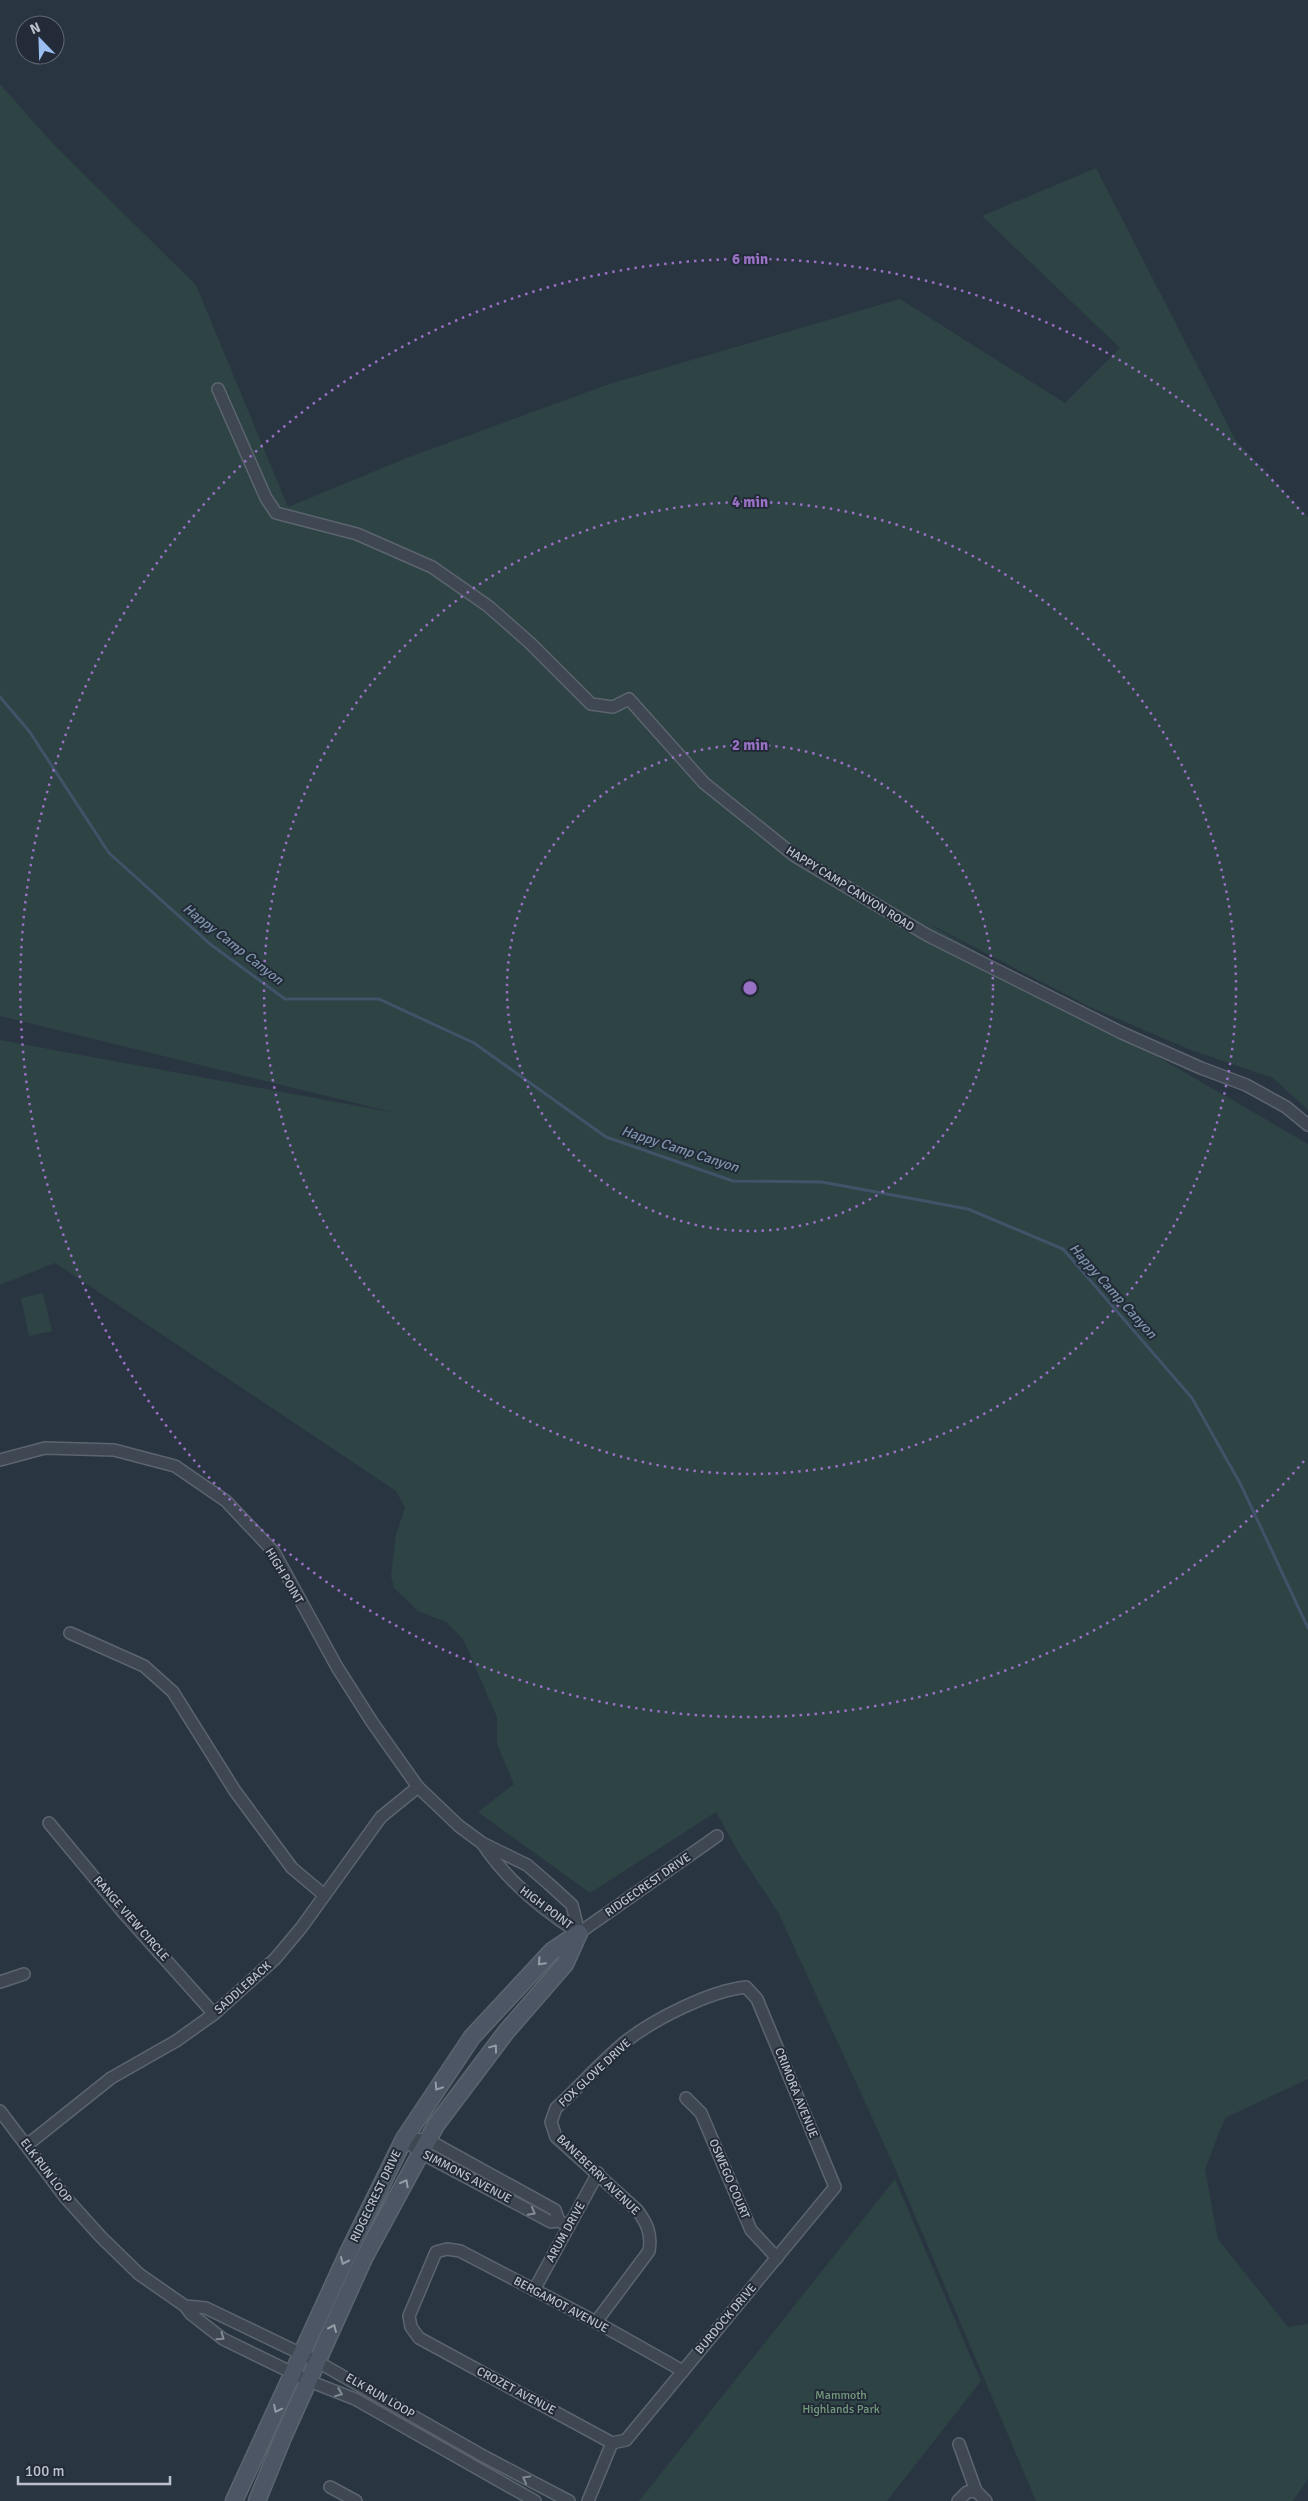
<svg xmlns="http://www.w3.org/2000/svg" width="1308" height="2501" font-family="Signika,sans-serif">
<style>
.green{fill:#2d4344}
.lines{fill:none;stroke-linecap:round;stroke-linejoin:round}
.stream{stroke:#415369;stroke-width:3}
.street-casing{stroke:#5c646f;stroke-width:14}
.secondary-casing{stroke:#5c646f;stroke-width:19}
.street{stroke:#3e4752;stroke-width:11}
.secondary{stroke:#4c5664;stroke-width:16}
.oneway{stroke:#949ca7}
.oneway2{stroke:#838b95}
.ring{fill:none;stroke:#9870c4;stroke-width:2.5;stroke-dasharray:2.5 5}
.labels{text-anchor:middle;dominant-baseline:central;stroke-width:4;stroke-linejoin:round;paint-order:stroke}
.street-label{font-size:12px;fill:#bbc2cb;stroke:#222b37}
.park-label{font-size:12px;fill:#749a7c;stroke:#222b37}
.water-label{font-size:14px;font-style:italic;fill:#7e93ab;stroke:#222b37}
.centre{fill:#9870c4;stroke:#222b37;stroke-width:2.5}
.ring-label{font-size:15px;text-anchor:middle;font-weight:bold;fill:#9870c4;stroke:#222b37;stroke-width:4;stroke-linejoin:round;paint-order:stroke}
</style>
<rect width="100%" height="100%" fill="#2a3542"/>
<g class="green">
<polygon points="0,84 56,147 196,285 288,507 404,459 609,384 900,299 1065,403 1120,348 982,216 1096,168 1235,439 1308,517 1308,1110 1273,1078 1191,1050 1090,1007 922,920 1308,1144 1308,2079 1225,2118 1205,2169 1218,2239 1288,2327 1308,2324 1308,2479 1293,2501 1036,2501 891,2159 778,1912 740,1855 716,1812 590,1893 478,1812 514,1784 497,1744 497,1717 463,1639 446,1622 418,1611 394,1588 391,1576 396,1534 405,1508 396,1491 55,1263 0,1285 0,1040 396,1113 0,1016"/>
<polygon points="43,1293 52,1331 29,1336 21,1298"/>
<polygon points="895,2179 981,2381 887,2501 639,2501"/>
</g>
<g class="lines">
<polyline class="stream" points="0,697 29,731 109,853 210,944 285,999 379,999 474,1043 606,1137 733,1181 822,1182 968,1209 1063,1249 1192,1398 1241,1485 1308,1628"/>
<defs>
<g id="street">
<polyline points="218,389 266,498 276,513 357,534 432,567 488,606 530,643 591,704 613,707 629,699 704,783 795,856 927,935 1122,1033 1201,1068 1246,1085 1286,1107 1308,1125"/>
<polyline points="0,1460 45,1448 114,1450 175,1466 226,1501 274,1552 337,1667 372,1722 418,1787 459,1826 482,1843"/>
<polyline points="70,1633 144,1666 173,1692 235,1791 292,1868 323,1894"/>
<polyline points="49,1823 122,1911 214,2014"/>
<path d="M482 1843 527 1865 549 1884 572 1905 579 1933C541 1909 507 1881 482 1843Z"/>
<polyline points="579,1933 717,1836"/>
<polyline points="0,1982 24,1974"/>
<polyline points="686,2098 701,2113 751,2230 777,2258"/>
<polyline points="0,2111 65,2197 101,2237 139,2274 185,2306 191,2314 223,2339 309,2381 355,2399 535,2501"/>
<polyline points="27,2145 111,2078 176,2041 214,2014 275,1959 301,1928 381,1817 418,1787"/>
<polyline points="559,2221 555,2210 428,2140 404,2139 421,2153 551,2222 559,2221 569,2226"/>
<polyline points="534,2290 598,2173"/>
<polyline points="185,2306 206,2308 318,2362 485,2457 569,2501"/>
<path d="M596 2322 649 2251C652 2234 647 2223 637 2210L556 2137 551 2122 556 2108C579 2087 601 2062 625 2042 654 2019 710 1991 746 1987L757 1999 835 2187 626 2440 612 2443"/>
<polyline points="612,2443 419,2338 411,2327 409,2316 436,2252 447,2249 460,2251 596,2322 683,2371"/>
<polyline points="959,2444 976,2491"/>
<polyline points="330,2487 356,2501"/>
<polyline points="588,2501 612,2443"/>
<polyline points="958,2501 967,2492 976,2491 986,2501"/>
</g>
<g id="secondary">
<polyline points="234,2501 348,2253 404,2139 472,2037 552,1951 579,1933"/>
<polyline points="257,2501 284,2435 364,2258 436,2125 506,2032 565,1964 579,1933"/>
</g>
</defs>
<use href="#street" class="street-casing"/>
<use href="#secondary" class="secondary-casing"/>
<use href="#street" class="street"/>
<use href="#secondary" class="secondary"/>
</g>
<defs><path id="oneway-chevron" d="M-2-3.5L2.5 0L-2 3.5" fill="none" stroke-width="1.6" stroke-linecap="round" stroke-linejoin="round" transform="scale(1.25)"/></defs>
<g class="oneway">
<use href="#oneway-chevron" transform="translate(541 1962) rotate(133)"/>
<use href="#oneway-chevron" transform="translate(494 2048) rotate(-53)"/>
<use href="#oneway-chevron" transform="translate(438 2087) rotate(123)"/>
<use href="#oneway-chevron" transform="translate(405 2183) rotate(-61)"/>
<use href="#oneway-chevron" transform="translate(344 2261) rotate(114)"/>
<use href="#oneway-chevron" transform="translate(333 2328) rotate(-66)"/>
<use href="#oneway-chevron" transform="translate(277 2409) rotate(116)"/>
</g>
<g class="oneway2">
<use href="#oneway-chevron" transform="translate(532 2212) rotate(28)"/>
<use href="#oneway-chevron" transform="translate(221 2337) rotate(35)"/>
<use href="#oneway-chevron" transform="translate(339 2393) rotate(22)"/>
<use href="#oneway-chevron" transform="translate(526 2479) rotate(-151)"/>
</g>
<g class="ring">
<circle cx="750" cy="988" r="243"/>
<circle cx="750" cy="988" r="486"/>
<path d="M1304 1461A729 729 0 1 1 1304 515"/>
</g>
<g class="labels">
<g class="street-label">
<text transform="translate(850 889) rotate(32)">HAPPY CAMP CANYON ROAD</text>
<text transform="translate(284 1576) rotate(59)">HIGH POINT</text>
<text transform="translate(648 1885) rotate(-35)">RIDGECREST DRIVE</text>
<text transform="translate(546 1908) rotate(37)">HIGH POINT</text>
<text transform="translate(131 1919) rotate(49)">RANGE VIEW CIRCLE</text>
<text transform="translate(243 1988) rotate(-42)">SADDLEBACK</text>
<text transform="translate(595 2073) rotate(-43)">FOX GLOVE DRIVE</text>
<text transform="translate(796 2093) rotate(68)">CRIMORA AVENUE</text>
<text transform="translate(46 2171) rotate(53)">ELK RUN LOOP</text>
<text transform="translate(598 2175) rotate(44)">BANEBERRY AVENUE</text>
<text transform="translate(467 2177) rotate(28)">SIMMONS AVENUE</text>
<text transform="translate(729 2179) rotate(67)">OSWEGO COURT</text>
<text transform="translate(376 2196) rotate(-64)">RIDGECREST DRIVE</text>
<text transform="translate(566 2232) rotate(-61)">ARUM DRIVE</text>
<text transform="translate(561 2305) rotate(28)">BERGAMOT AVENUE</text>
<text transform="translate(726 2319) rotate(-50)">BURDOCK DRIVE</text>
<text transform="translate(516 2391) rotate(28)">CROZET AVENUE</text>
<text transform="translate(380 2396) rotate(30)">ELK RUN LOOP</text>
</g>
<g class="park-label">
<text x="841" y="2395">Mammoth<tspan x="841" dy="14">Highlands Park</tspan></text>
</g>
<g class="water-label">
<text transform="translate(233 944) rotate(38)">Happy Camp Canyon</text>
<text transform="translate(680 1149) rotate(18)">Happy Camp Canyon</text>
<text transform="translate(1113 1291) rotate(48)">Happy Camp Canyon</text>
</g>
</g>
<circle cx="750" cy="988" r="8" class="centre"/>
<g class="ring-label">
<text x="750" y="264">6 min</text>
<text x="750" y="507">4 min</text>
<text x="750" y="750">2 min</text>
</g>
<g transform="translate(40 40) rotate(337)"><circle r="24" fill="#222b37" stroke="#5f6772"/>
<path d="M0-4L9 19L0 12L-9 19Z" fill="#9bbef1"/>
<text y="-8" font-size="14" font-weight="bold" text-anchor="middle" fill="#bbc2cb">N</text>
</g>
<path d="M18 2476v8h152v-8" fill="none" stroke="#bbc2cb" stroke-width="2.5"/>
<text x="25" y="2476" font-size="15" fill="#bbc2cb" stroke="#222b37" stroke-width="4" paint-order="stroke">100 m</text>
</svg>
